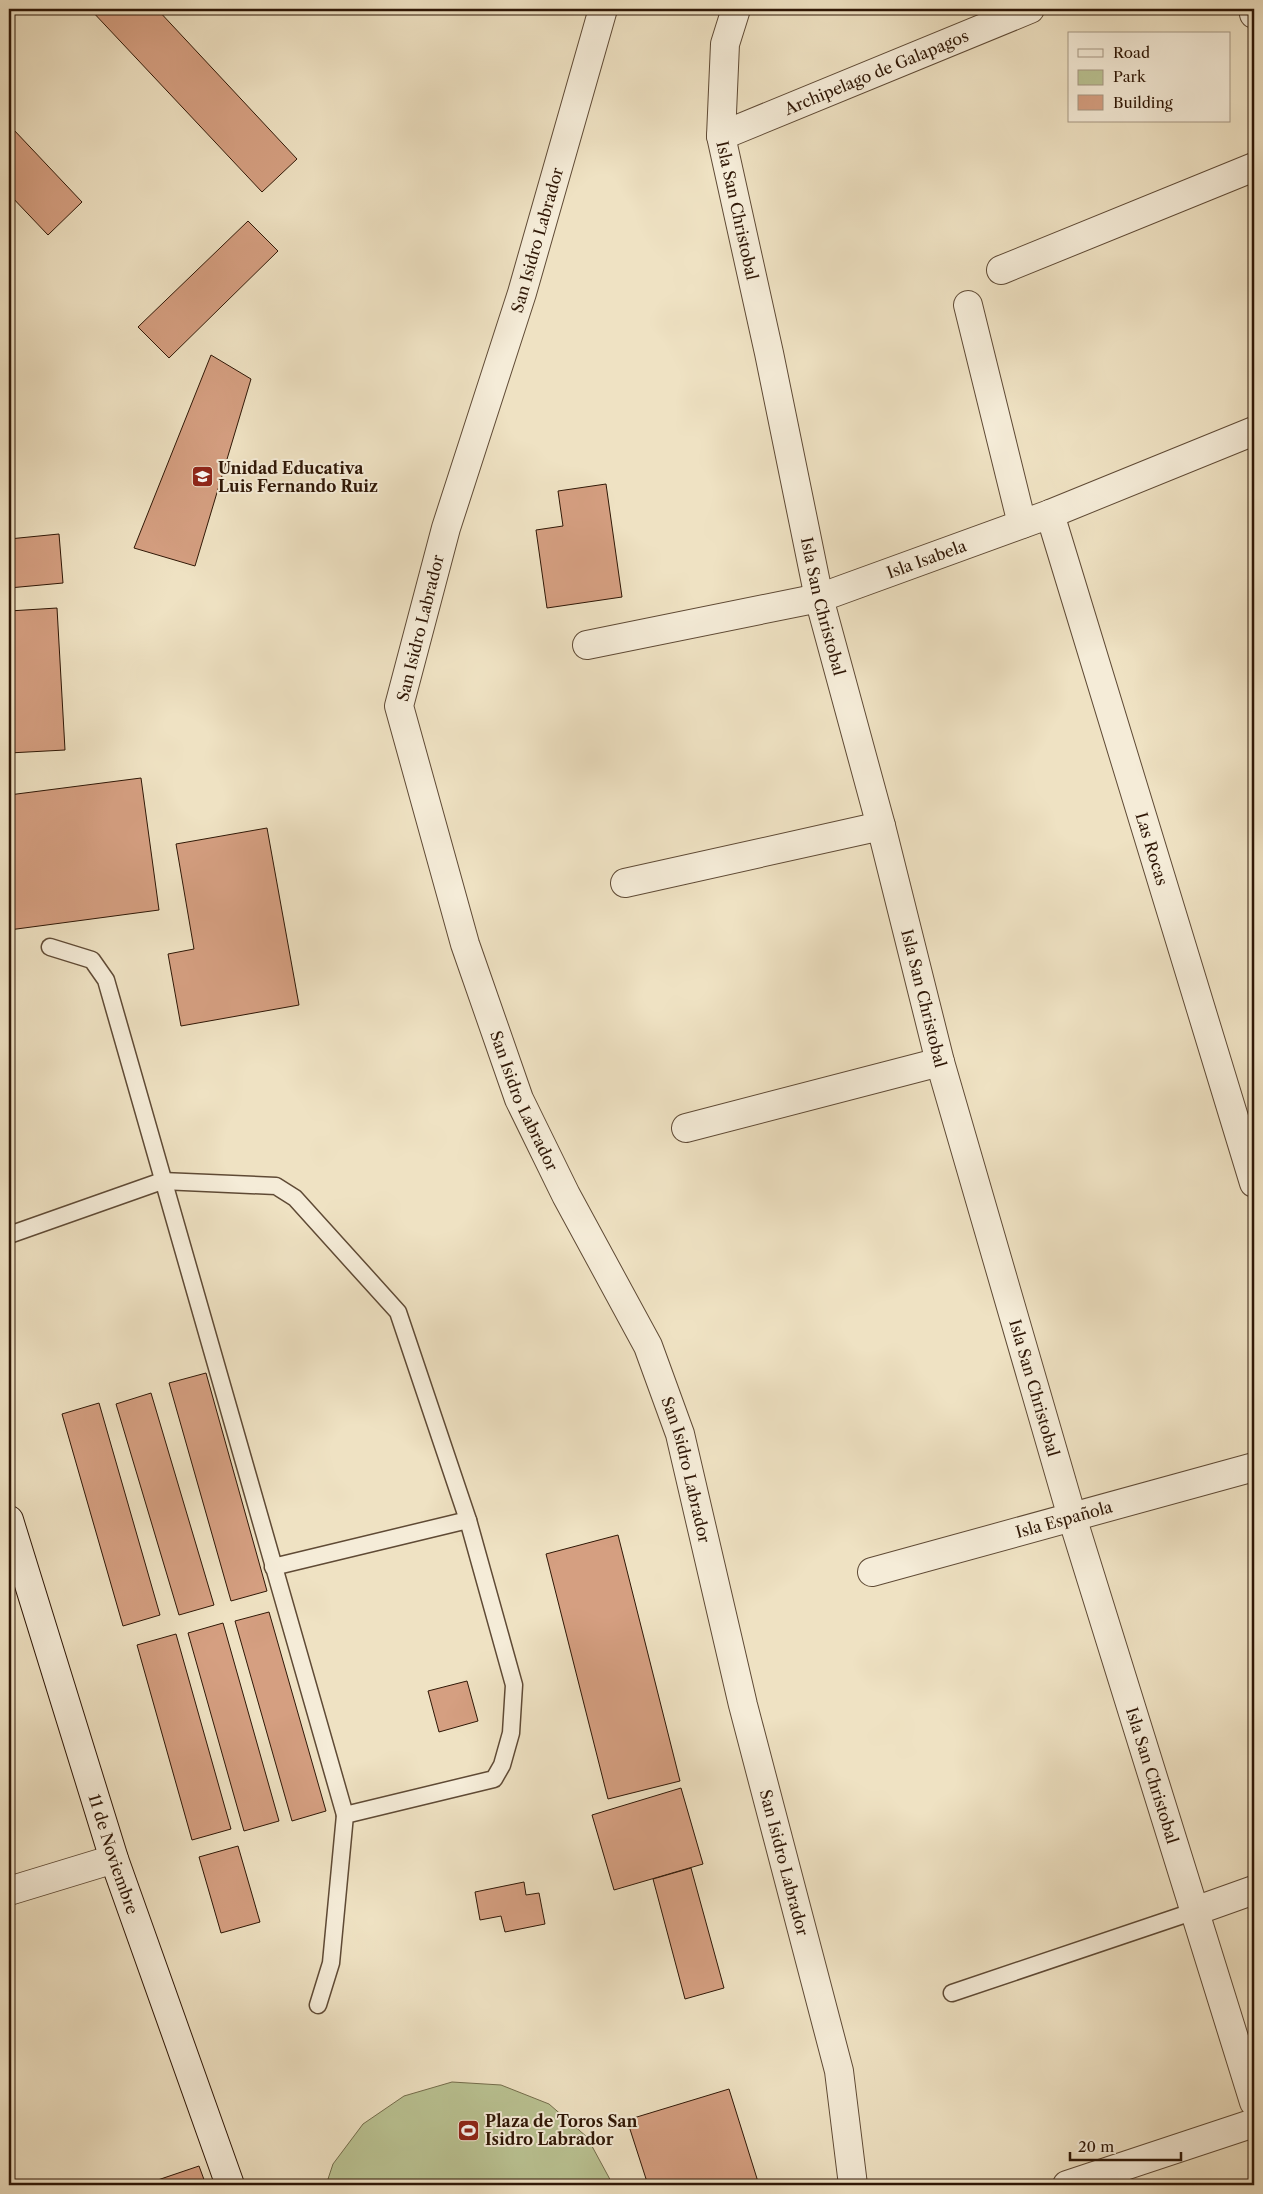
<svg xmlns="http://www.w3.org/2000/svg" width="1263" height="2194" font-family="'Libre Caslon Text',serif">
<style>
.green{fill:#bac393;stroke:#746d4c}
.building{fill:#d59f81;stroke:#2f1706}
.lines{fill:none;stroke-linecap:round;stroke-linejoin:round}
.lane-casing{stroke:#5f4a35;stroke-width:19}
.street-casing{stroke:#5f4a35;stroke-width:30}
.secondary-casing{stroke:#2f1706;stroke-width:30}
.lane{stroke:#f5ecd8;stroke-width:16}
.street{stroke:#f5ecd8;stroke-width:28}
.secondary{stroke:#f5ecd8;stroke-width:28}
.labels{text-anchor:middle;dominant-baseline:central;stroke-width:4;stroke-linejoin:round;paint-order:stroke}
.street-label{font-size:16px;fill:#2f1706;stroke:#f5ecd8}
.poi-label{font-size:16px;font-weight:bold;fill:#2f1706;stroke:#f5ecd8;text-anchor:start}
</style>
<rect width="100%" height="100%" fill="#efe2c3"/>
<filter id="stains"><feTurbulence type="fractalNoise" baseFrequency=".004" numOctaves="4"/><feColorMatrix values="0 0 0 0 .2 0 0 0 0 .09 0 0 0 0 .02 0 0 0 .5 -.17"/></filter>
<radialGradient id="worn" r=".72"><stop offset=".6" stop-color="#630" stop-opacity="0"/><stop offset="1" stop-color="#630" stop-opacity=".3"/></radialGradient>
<polygon class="green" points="452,2082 501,2085 549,2104 587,2137 613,2185 326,2185 333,2164 363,2124 404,2096"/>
<g class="building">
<polygon points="90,9 157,9 297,159 262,192"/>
<polygon points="13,129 82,202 48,235 9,194 9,132"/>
<polygon points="248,221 278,251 169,358 138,327"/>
<polygon points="211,355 251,379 195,566 134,548"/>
<polygon points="606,484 622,597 547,608 536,530 563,526 558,491"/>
<polygon points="59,534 63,583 9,588 9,539"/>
<polygon points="57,608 65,750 9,753 9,611"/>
<polygon points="141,778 159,910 9,930 9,795"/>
<polygon points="267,828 299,1005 181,1026 168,954 194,949 176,844"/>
<polygon points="206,1373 267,1591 231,1601 169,1383"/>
<polygon points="151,1393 214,1605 179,1615 116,1404"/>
<polygon points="99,1403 160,1615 123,1626 62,1414"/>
<polygon points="618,1535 680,1781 608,1799 546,1554"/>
<polygon points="269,1612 326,1811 292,1821 235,1621"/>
<polygon points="223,1623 279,1821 244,1831 188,1633"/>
<polygon points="176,1634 231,1829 192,1840 137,1645"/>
<polygon points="467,1681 478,1721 439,1732 428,1691"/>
<polygon points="681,1788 703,1864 614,1890 592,1815"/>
<polygon points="238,1846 260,1922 221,1933 199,1857"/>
<polygon points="691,1868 724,1988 685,1999 653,1879"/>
<polygon points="524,1882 526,1895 539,1893 545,1924 505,1932 501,1916 480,1920 475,1892"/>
<polygon points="729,2089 759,2185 648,2185 627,2120"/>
<polygon points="199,2166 206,2185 143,2185"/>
</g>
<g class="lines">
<defs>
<g id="lane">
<polyline points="50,947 92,960 106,980 345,1815"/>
<polyline points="9,1235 162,1181 276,1186 295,1198 398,1312 468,1520 514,1685 511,1733 502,1765 494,1779 345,1815 331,1963 318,2005"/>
<polyline points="273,1567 468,1520"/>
<polyline points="952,1993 1195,1911"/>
</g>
<g id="street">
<path id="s1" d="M603 9 522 293 446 528 399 706 465 944 519 1099 566 1195 648 1346 680 1434 743 1705 839 2071 853 2185"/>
<path id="s2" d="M736 9 725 44 721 136 769 353 819 598 881 826 940 1062 1072 1517 1254 2102"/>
<polyline points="1253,9 1254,14"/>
<path id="s3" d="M721 136 1030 9"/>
<polyline points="1001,270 1254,167"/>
<polyline points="968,305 1022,524"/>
<path id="s4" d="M1050 514 1254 1183"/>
<path id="s5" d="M587 645 819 598 1050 514 1254 431"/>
<polyline points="625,883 881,826"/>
<polyline points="686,1128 940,1062"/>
<path id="s6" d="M872 1572 1254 1467"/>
<polyline points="9,1891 114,1859"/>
<polyline points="1195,1911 1254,1890"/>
<polyline points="1067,2185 1254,2123"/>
</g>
<g id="secondary">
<path id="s7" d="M9 1520 114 1859 230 2185"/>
</g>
</defs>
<use href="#lane" class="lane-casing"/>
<use href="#street" class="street-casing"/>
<use href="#secondary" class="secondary-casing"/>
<use href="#lane" class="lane"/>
<use href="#street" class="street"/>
<use href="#secondary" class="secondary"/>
</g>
<defs>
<symbol id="school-square" viewBox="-11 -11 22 22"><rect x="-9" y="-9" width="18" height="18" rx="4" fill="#8f2418" stroke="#f5ecd8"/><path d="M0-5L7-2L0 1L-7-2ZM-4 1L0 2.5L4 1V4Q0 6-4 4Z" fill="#fff"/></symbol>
<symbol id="stadium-square" viewBox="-11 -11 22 22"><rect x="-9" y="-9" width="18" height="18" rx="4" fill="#8f2418" stroke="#f5ecd8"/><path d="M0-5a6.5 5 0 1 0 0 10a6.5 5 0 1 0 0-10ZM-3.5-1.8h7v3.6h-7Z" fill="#fff"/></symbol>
</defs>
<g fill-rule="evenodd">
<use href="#school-square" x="190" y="464" width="25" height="25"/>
<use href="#stadium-square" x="456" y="2118" width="25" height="25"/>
</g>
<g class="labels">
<g class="street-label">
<text stroke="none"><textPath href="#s3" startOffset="168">Archipelago de Galapagos</textPath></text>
<text stroke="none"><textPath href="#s2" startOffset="205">Isla San Christobal</textPath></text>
<text transform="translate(537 240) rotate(-74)">San Isidro Labrador</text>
<text stroke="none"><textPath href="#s5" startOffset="351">Isla Isabela</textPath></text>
<text stroke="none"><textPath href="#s2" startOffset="610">Isla San Christobal</textPath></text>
<text transform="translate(420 628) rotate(-76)">San Isidro Labrador</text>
<text stroke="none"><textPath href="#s4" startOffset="350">Las Rocas</textPath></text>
<text stroke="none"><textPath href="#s2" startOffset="1015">Isla San Christobal</textPath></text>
<text stroke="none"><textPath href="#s1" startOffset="1141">San Isidro Labrador</textPath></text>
<text stroke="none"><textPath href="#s2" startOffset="1420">Isla San Christobal</textPath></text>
<text stroke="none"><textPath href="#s1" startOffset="1546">San Isidro Labrador</textPath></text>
<text stroke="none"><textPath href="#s6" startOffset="199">Isla Española</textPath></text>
<text stroke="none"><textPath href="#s2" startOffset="1825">Isla San Christobal</textPath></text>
<text stroke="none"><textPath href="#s7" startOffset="350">11 de Noviembre</textPath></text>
<text stroke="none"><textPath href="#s1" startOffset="1951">San Isidro Labrador</textPath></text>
</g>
<g class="poi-label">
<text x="218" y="468">Unidad Educativa<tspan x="218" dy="18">Luis Fernando Ruiz</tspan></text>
<text x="485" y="2121">Plaza de Toros San<tspan x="485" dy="18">Isidro Labrador</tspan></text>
</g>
</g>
<rect width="1263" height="2194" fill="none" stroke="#efe2c3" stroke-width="30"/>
<rect x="10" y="10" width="1243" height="2174" fill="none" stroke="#2f1706" stroke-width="2.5"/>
<rect x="15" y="15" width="1233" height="2164" fill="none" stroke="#2f1706"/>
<rect x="1068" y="32" width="162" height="90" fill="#f5ecd8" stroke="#a69784"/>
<rect x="1078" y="49" width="25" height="8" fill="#f5ecd8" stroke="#a69784"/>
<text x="1113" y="58" font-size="15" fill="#2f1706">Road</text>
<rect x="1078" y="70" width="25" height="15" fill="#bac393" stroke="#a69784"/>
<text x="1113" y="82" font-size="15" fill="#2f1706">Park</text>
<rect x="1078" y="95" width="25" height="15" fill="#d59f81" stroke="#a69784"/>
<text x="1113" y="108" font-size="15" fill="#2f1706">Building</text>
<path d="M1070 2152v8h111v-8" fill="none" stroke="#2f1706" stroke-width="2.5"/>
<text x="1078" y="2152" font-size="15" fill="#2f1706" stroke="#f5ecd8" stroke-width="4" paint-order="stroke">20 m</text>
<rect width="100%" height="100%" filter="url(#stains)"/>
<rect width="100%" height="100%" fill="url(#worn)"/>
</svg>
